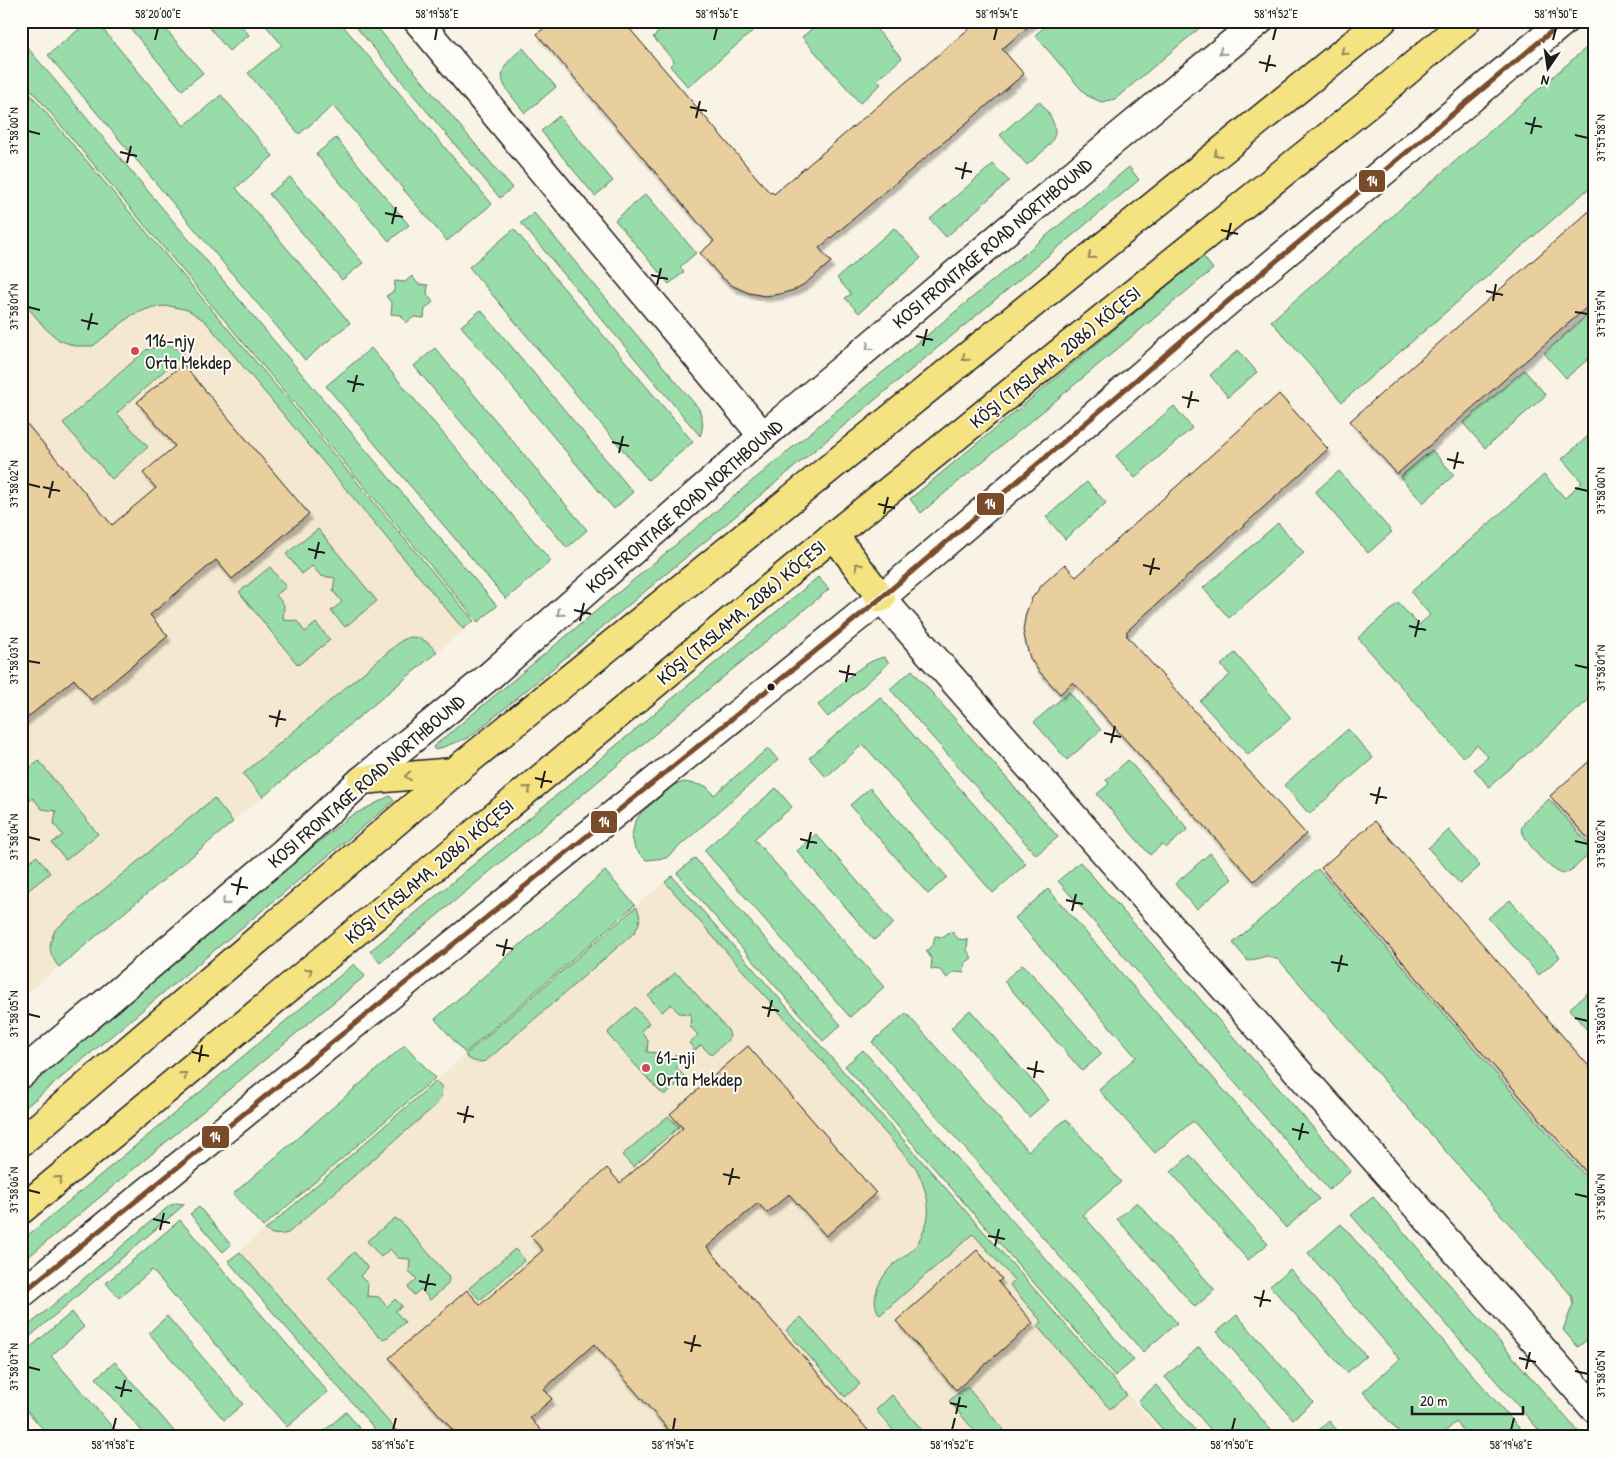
<svg xmlns="http://www.w3.org/2000/svg" width="1615" height="1458" font-family="'Patrick Hand',sans-serif">
<style>
.built{fill:#f4e8d0}
.green{fill:#98dca9;stroke:#5a7c62}
.building{fill:#e9cf9e;stroke:#1c1c1c;filter:url(#shadow)}
.lines{fill:none;stroke-linecap:round;stroke-linejoin:round}
.minor-casing{stroke:#1c1c1c;stroke-width:31}
.tertiary-casing{stroke:#1c1c1c;stroke-width:31}
.primary-casing{stroke:#1c1c1c;stroke-width:31}
.minor{stroke:#fdfcf7;stroke-width:28}
.tertiary{stroke:#fdfcf7;stroke-width:28}
.primary{stroke:#f5e382;stroke-width:28}
.bus-1-casing{stroke:#fdfcf7;stroke-width:9}
.bus-1{stroke:#7a4b2a;stroke-width:5}
.oneway{stroke:#989794}
.oneway2{stroke:#938954}
.ticks{fill:none;stroke:#1c1c1c;stroke-width:2}
.poi-dot{fill:#d1495b;stroke:#fdfcf7;stroke-width:2}
.bus-dot{fill:#1c1c1c;stroke:#fdfcf7;stroke-width:2}
.labels{text-anchor:middle;dominant-baseline:central;stroke-width:4;stroke-linejoin:round;paint-order:stroke}
.street-label{font-size:19px;fill:#1c1c1c;stroke:#fdfcf7}
.poi-label{font-size:19px;fill:#1c1c1c;stroke:#fdfcf7;text-anchor:start}
.line-badge{stroke:#fdfcf7;stroke-width:2}
.badge-label{font-size:14px;text-anchor:middle;font-weight:bold;fill:#fff}
.neatline{fill:none;stroke:#1c1c1c;stroke-width:2}
.ticks-label{font-size:12px;text-anchor:middle;fill:#1c1c1c}
</style>
<defs>
<filter id="shadow"><feDropShadow dx="3" dy="5.5" stdDeviation="1" flood-color="#0004"/></filter>
</defs>
<rect width="100%" height="100%" fill="#f9f3e5"/>
<filter id="ink" filterUnits="userSpaceOnUse"><feTurbulence type="fractalNoise" baseFrequency=".02" numOctaves="2"/><feDisplacementMap in="SourceGraphic" scale="10" xChannelSelector="R" yChannelSelector="G"/><feConvolveMatrix kernelMatrix="1 2 1 2 8 2 1 2 1" color-interpolation-filters="sRGB"/></filter>
<g filter="url(#ink)">
<g class="built">
<polygon points="21,82 474,621 24,996 21,992"/>
<polygon points="672,875 1165,1437 382,1437 228,1261"/>
</g>
<g class="green">
<polygon points="89,21 96,21 184,126 221,95 273,156 236,188 350,323 305,360 48,55"/>
<polygon points="124,21 159,21 203,73 182,90"/>
<polygon points="204,21 238,21 249,35 229,51"/>
<polygon points="262,21 339,21 492,204 447,241 333,106 299,134 248,73 282,45"/>
<polygon points="351,21 372,21 512,188 500,198"/>
<polygon points="671,21 746,21 754,30 688,87 670,66 674,61 653,37"/>
<polygon points="821,21 869,21 902,58 877,80 881,84 860,103 802,37"/>
<polygon points="1052,21 1208,21 1115,99 1101,102 1086,95 1035,35"/>
<polygon points="21,40 497,606 478,622 21,78"/>
<polygon points="1594,41 1594,184 1342,402 1271,321"/>
<path d="M523 48 556 87 525 113C502 84 489 75 523 48Z"/>
<polygon points="21,83 474,621 463,629 205,321 188,310 170,306 153,307 132,315 93,346 75,346 59,340 45,328 21,299"/>
<path d="M1039 101C1067 134 1055 141 1027 165L1000 135Z"/>
<polygon points="559,116 613,181 595,196 541,131"/>
<polygon points="336,138 409,225 389,241 316,154"/>
<polygon points="993,164 1009,181 946,237 930,219"/>
<polygon points="1129,167 1139,180 475,733 465,739 435,750 433,747"/>
<polygon points="290,177 363,263 342,280 269,194"/>
<polygon points="646,194 696,253 680,267 684,272 669,284 615,220"/>
<path d="M534 213 699 409C703 420 704 426 700 436L521 223Z"/>
<polygon points="894,228 921,258 859,313 845,298 851,294 837,278"/>
<polygon points="514,229 693,442 648,480 469,267"/>
<polygon points="1203,256 1213,269 921,513 910,499"/>
<polygon points="412,276 418,284 428,285 427,294 433,302 425,309 424,318 414,317 406,323 401,315 391,314 392,304 386,296 394,291 395,281 405,282"/>
<polygon points="1594,309 1594,354 1566,378 1544,353"/>
<polygon points="481,310 633,492 614,509 461,326"/>
<polygon points="159,346 172,346 184,353 117,413 148,447 112,479 63,423 146,350"/>
<polygon points="371,348 551,561 506,599 326,386"/>
<polygon points="435,348 587,530 567,548 414,366"/>
<polygon points="1238,350 1257,372 1228,397 1210,375"/>
<polygon points="1524,370 1546,395 1485,448 1463,423"/>
<polygon points="1174,406 1192,428 1135,478 1116,456"/>
<polygon points="1594,431 1594,695 1489,787 1474,769 1488,757 1477,745 1463,757 1358,638 1398,603 1419,625 1430,615 1411,592 1544,475 1565,498 1582,482 1562,459"/>
<polygon points="1432,450 1454,475 1423,503 1400,477"/>
<polygon points="1339,471 1392,532 1368,553 1315,492"/>
<polygon points="1087,482 1106,503 1065,539 1046,517"/>
<polygon points="1278,523 1304,553 1229,618 1203,588"/>
<polygon points="318,529 377,601 345,627 331,611 342,602 333,591 335,578 321,576 312,566 302,574 286,554"/>
<polygon points="270,567 286,587 276,595 284,605 283,620 297,621 305,632 316,623 330,640 298,665 239,592"/>
<polygon points="818,577 829,589 380,963 370,951"/>
<path d="M409 637C423 637 428 642 437 652L263 797 243 774 401 641Z"/>
<polygon points="1235,653 1291,718 1248,755 1200,701 1230,675 1221,665"/>
<path d="M884 657 889 663 828 717 818 705C836 689 860 662 884 657Z"/>
<polygon points="912,670 1058,837 1036,855 890,689"/>
<polygon points="1069,692 1101,730 1067,760 1034,722"/>
<polygon points="880,697 1026,864 993,893 863,744 826,777 809,758"/>
<polygon points="1348,729 1373,758 1309,814 1284,785"/>
<polygon points="768,748 778,760 666,858 646,860 635,849 632,836 635,822 641,813 674,785 684,782 706,786 714,795"/>
<polygon points="1128,760 1188,829 1166,848 1162,844 1150,855 1097,794 1109,784 1106,780"/>
<polygon points="39,761 98,834 66,860 52,843 63,835 54,824 56,811 42,809 33,798 22,807 21,805 21,775"/>
<polygon points="776,788 792,807 754,839 884,987 850,1017 704,850"/>
<polygon points="870,788 947,877 928,894 850,805"/>
<polygon points="390,796 394,801 21,1111 21,1090 349,817"/>
<path d="M214 798 233 822 59 967C48 953 48 946 55 930Z"/>
<path d="M1549 799 1594 850 1572 870 1562 874C1545 866 1528 846 1521 829L1526 820Z"/>
<polygon points="1449,830 1480,866 1460,884 1428,848"/>
<polygon points="816,834 894,923 874,940 797,851"/>
<polygon points="1210,853 1232,879 1197,909 1175,884"/>
<polygon points="37,856 50,873 21,896 21,858 26,864"/>
<polygon points="695,858 841,1025 823,1041 677,873"/>
<polygon points="1080,862 1351,1171 1329,1190 1058,881"/>
<polygon points="1318,869 1594,1186 1594,1334 1578,1347 1563,1330 1573,1304 1571,1295 1279,960 1267,956 1248,961 1233,943"/>
<polygon points="605,871 635,905 465,1053 435,1019"/>
<path d="M672 876 1127 1395 1110 1409 1037 1326 1042 1322 1010 1285 1014 1280 973 1234 880 1315C869 1301 879 1281 889 1269 897 1260 909 1255 916 1246 919 1241 922 1234 925 1228 933 1208 925 1187 916 1168L665 882Z"/>
<polygon points="1048,889 1319,1199 1286,1228 1193,1121 1155,1153 1099,1090 1136,1057 1015,918"/>
<polygon points="1510,900 1560,957 1539,975 1488,918"/>
<path d="M636 907C642 916 640 924 634 933L486 1061C478 1063 471 1062 465 1055Z"/>
<polygon points="952,931 958,939 968,940 967,950 972,958 965,963 964,973 954,972 947,978 940,970 931,969 932,959 926,951 933,945 935,936 944,937"/>
<polygon points="354,964 365,976 21,1263 21,1241"/>
<polygon points="1023,964 1102,1054 1082,1071 1004,981"/>
<polygon points="675,973 681,977 728,1030 730,1036 727,1041 711,1055 701,1045 695,1050 689,1043 698,1035 690,1026 691,1014 679,1013 671,1004 662,1012 648,996"/>
<polygon points="1590,991 1594,996 1594,1038 1569,1009"/>
<polygon points="635,1007 649,1023 641,1031 648,1040 647,1052 659,1053 667,1062 676,1054 682,1061 676,1067 685,1077 668,1093 664,1094 659,1091 610,1037 608,1032"/>
<polygon points="970,1010 1049,1100 1029,1117 951,1028"/>
<polygon points="906,1013 1028,1151 1066,1119 1121,1182 1083,1215 1177,1323 1143,1352 872,1042"/>
<polygon points="405,1045 435,1078 263,1227 233,1194"/>
<polygon points="863,1050 1134,1360 1115,1376 845,1066"/>
<path d="M436 1081 442 1087 441 1097 436 1105 288 1233C280 1235 272 1236 265 1230Z"/>
<polygon points="668,1116 679,1127 633,1167 622,1155"/>
<polygon points="1190,1155 1268,1244 1248,1260 1171,1172"/>
<polygon points="1373,1197 1583,1437 1545,1437 1351,1215"/>
<polygon points="1137,1202 1215,1290 1195,1307 1117,1219"/>
<polygon points="176,1203 185,1204 21,1344 21,1332 169,1206"/>
<polygon points="199,1207 231,1245 223,1252 190,1214"/>
<polygon points="395,1218 400,1221 448,1275 449,1281 446,1286 430,1300 421,1289 414,1295 408,1287 417,1279 409,1271 410,1259 398,1258 390,1249 381,1257 367,1241"/>
<polygon points="180,1220 328,1392 287,1427 152,1270 119,1298 106,1283"/>
<polygon points="1341,1224 1527,1437 1469,1437 1456,1422 1439,1437 1403,1437 1363,1392 1400,1359 1308,1253"/>
<polygon points="515,1249 525,1260 480,1300 469,1288"/>
<polygon points="240,1252 402,1437 382,1437 228,1261"/>
<polygon points="354,1252 368,1268 360,1276 368,1284 367,1296 379,1297 387,1307 395,1299 402,1306 395,1311 405,1322 388,1337 383,1339 378,1336 328,1277"/>
<polygon points="1290,1269 1366,1356 1347,1373 1270,1286"/>
<polygon points="72,1312 84,1327 51,1356 121,1437 50,1437 21,1404 21,1355"/>
<polygon points="1237,1315 1313,1402 1293,1419 1217,1332"/>
<polygon points="167,1316 243,1404 224,1420 149,1333"/>
<polygon points="801,1317 860,1384 845,1397 786,1330"/>
<polygon points="1199,1347 1277,1437 1217,1437 1165,1377"/>
<polygon points="115,1362 179,1437 147,1437 96,1378"/>
<polygon points="1156,1385 1201,1437 1169,1437 1138,1401"/>
<polygon points="966,1386 1004,1430 1007,1437 980,1437 949,1401"/>
<polygon points="892,1395 928,1437 899,1437 876,1410"/>
<polygon points="346,1412 367,1437 317,1437"/>
<polygon points="1329,1421 1343,1437 1311,1437"/>
</g>
<g class="building">
<polygon points="552,21 623,21 770,193 772,192 774,194 978,21 1035,21 1002,49 1024,74 819,248 831,262 806,283 794,290 780,294 765,296 749,293 733,286 720,276 700,253 714,241 537,34"/>
<polygon points="1594,207 1594,301 1397,474 1350,421"/>
<polygon points="183,364 309,514 232,579 216,560 150,615 168,636 91,700 74,679 21,723 21,417 112,525 156,488 143,473 175,446 137,402"/>
<polygon points="1279,394 1328,449 1126,632 1128,634 1126,635 1306,834 1254,881 1073,682 1060,694 1038,670 1030,658 1026,644 1023,630 1026,613 1032,598 1042,585 1065,564 1076,577"/>
<polygon points="1594,757 1594,845 1550,796"/>
<polygon points="1375,821 1594,1072 1594,1181 1321,868"/>
<polygon points="748,1046 876,1193 826,1236 789,1194 767,1213 758,1203 707,1247 874,1437 675,1437 594,1344 544,1389 552,1399 530,1418 547,1437 459,1437 389,1358 467,1290 480,1305 543,1250 530,1236 607,1168 620,1183 683,1128 670,1114"/>
<polygon points="977,1250 1002,1279 998,1282 1033,1323 956,1390 896,1321"/>
</g>
<g class="lines">
<defs>
<g id="minor">
<polyline points="881,598 1594,1408"/>
<polyline points="21,1074 283,853 362,780 485,680 763,436 1107,146 1259,21"/>
<polyline points="21,1294 881,598 1227,302 1564,21"/>
</g>
<polyline id="tertiary" points="418,21 763,436"/>
<g id="primary">
<polyline points="834,535 881,598"/>
<polyline points="362,780 454,772"/>
<polyline points="21,1142 454,772 1382,21"/>
<polyline points="21,1210 834,535 1367,105 1466,21"/>
</g>
</defs>
<use href="#minor" class="minor-casing"/>
<use href="#tertiary" class="tertiary-casing"/>
<use href="#primary" class="primary-casing"/>
<use href="#minor" class="minor"/>
<use href="#tertiary" class="tertiary"/>
<use href="#primary" class="primary"/>
<defs>
<polyline id="bus-1" points="21,1294 881,598 1227,302 1564,21"/>
</defs>
<use href="#bus-1" class="bus-1-casing"/>
<use href="#bus-1" class="bus-1"/>
</g>
<defs><path id="oneway-chevron" d="M-2-3.5L2.5 0L-2 3.5" fill="none" stroke-width="1.6" stroke-linecap="round" stroke-linejoin="round" transform="scale(1.25)"/></defs>
<g class="oneway">
<use href="#oneway-chevron" transform="translate(1222 52) rotate(141)"/>
<use href="#oneway-chevron" transform="translate(869 347) rotate(140)"/>
<use href="#oneway-chevron" transform="translate(560 613) rotate(139)"/>
<use href="#oneway-chevron" transform="translate(225 902) rotate(140)"/>
</g>
<g class="oneway2">
<use href="#oneway-chevron" transform="translate(1344 52) rotate(141)"/>
<use href="#oneway-chevron" transform="translate(1217 154) rotate(141)"/>
<use href="#oneway-chevron" transform="translate(1091 256) rotate(141)"/>
<use href="#oneway-chevron" transform="translate(965 358) rotate(141)"/>
<use href="#oneway-chevron" transform="translate(858 566) rotate(-127)"/>
<use href="#oneway-chevron" transform="translate(408 776) rotate(175)"/>
<use href="#oneway-chevron" transform="translate(528 789) rotate(-40)"/>
<use href="#oneway-chevron" transform="translate(309 971) rotate(-40)"/>
<use href="#oneway-chevron" transform="translate(184 1075) rotate(-40)"/>
<use href="#oneway-chevron" transform="translate(59 1179) rotate(-40)"/>
</g>
</g>
<path class="ticks" d="M155 40 158 28M435 40 437 28M714 40 717 28M994 40 997 28M1273 40 1276 28M1553 40 1556 28M1259 62 1276 66M1266 72 1270 55M690 107 707 111M696 118 700 101M1525 123 1542 127M28 131 40 134M1531 134 1535 117M1575 135 1588 138M120 152 137 156M127 163 131 146M955 168 972 172M962 179 966 162M385 213 403 217M392 224 396 207M1221 230 1238 234M1227 240 1231 223M651 275 668 279M657 285 661 268M1486 291 1503 295M1493 301 1496 284M28 307 40 310M1575 312 1588 314M81 320 98 324M88 330 92 313M916 336 933 340M923 346 927 329M347 381 364 385M353 392 357 375M1182 397 1199 401M1188 408 1192 391M612 442 629 446M619 453 623 436M1447 459 1464 463M1454 469 1458 452M28 484 40 487M43 487 60 491M1575 488 1588 491M49 498 53 481M878 504 895 508M884 514 888 497M308 549 325 553M315 559 319 542M1143 565 1160 569M1150 575 1154 558M574 610 591 614M580 621 584 603M1409 626 1426 630M1415 637 1419 620M28 661 40 663M1575 665 1588 668M839 671 856 675M846 682 849 665M269 716 286 720M276 727 280 710M1104 733 1121 737M1111 743 1115 726M535 778 552 782M541 788 545 771M1370 794 1387 798M1376 804 1380 787M28 837 40 840M800 839 817 843M1575 841 1588 844M807 849 811 832M231 884 248 888M237 895 241 877M1066 900 1083 904M1072 911 1076 894M496 945 513 949M503 956 507 939M1331 962 1348 965M1338 972 1342 955M762 1007 779 1011M28 1014 40 1017M768 1017 772 1000M1575 1018 1588 1021M192 1052 209 1056M199 1062 202 1045M1027 1068 1044 1072M1034 1078 1037 1061M457 1113 474 1117M464 1123 468 1106M1292 1129 1309 1133M1299 1140 1303 1123M723 1174 740 1178M729 1185 733 1168M28 1190 40 1193M1575 1194 1588 1197M153 1219 170 1223M160 1230 164 1213M988 1236 1005 1239M995 1246 999 1229M419 1281 436 1285M425 1291 429 1274M1254 1297 1271 1301M1260 1307 1264 1290M684 1342 701 1346M691 1352 695 1335M1519 1358 1536 1362M28 1367 40 1370M1526 1369 1530 1352M1575 1371 1588 1374M115 1387 132 1391M121 1397 125 1380M950 1403 967 1407M956 1414 960 1397M113 1430 116 1418M393 1430 396 1418M673 1430 675 1418M952 1430 955 1418M1232 1430 1235 1418M1511 1430 1514 1418"/>
<g class="poi-dot">
<circle cx="135" cy="351" r="5"/>
<circle cx="646" cy="1068" r="5"/>
</g>
<circle class="bus-dot" cx="771" cy="687" r="4.5"/>
<g class="labels">
<g class="street-label">
<text transform="translate(992 243) rotate(-40)">KOSI FRONTAGE ROAD NORTHBOUND</text>
<text transform="translate(1055 357) rotate(-39)">KÖŞI (TASLAMA, 2086) KÖÇESI</text>
<text transform="translate(684 506) rotate(-41)">KOSI FRONTAGE ROAD NORTHBOUND</text>
<text transform="translate(741 612) rotate(-40)">KÖŞI (TASLAMA, 2086) KÖÇESI</text>
<text transform="translate(366 781) rotate(-41)">KOSI FRONTAGE ROAD NORTHBOUND</text>
<text transform="translate(429 871) rotate(-40)">KÖŞI (TASLAMA, 2086) KÖÇESI</text>
</g>
<g class="poi-label">
<text x="145" y="340">116-njy<tspan x="145" dy="22">Orta Mekdep</tspan></text>
<text x="656" y="1057">61-nji<tspan x="656" dy="22">Orta Mekdep</tspan></text>
</g>
</g>
<g class="line-badge">
<rect x="1358" y="169" width="28" height="24" rx="5" fill="#7a4b2a"/>
<rect x="976" y="492" width="29" height="24" rx="5" fill="#7a4b2a"/>
<rect x="590" y="810" width="28" height="24" rx="5" fill="#7a4b2a"/>
<rect x="201" y="1125" width="29" height="24" rx="5" fill="#7a4b2a"/>
</g>
<g class="badge-label">
<text x="1372" y="186">14</text>
<text x="990" y="509">14</text>
<text x="604" y="827">14</text>
<text x="215" y="1142">14</text>
</g>
<rect width="1615" height="1458" fill="none" stroke="#fdfcf7" stroke-width="55"/>
<g transform="translate(1548 68) rotate(193)" stroke="#fdfcf7" stroke-width="4" paint-order="stroke">
<path d="M0-4L9 19L0 12L-9 19Z" fill="#1c1c1c"/>
<text y="-8" font-size="14" font-weight="bold" text-anchor="middle" fill="#1c1c1c">N</text>
</g>
<path d="M1412 1406v8h111v-8" fill="none" stroke="#1c1c1c" stroke-width="2.5"/>
<text x="1420" y="1406" font-size="15" fill="#1c1c1c" stroke="#fdfcf7" stroke-width="4" paint-order="stroke">20 m</text>
<rect x="28" y="28" width="1560" height="1402" class="neatline"/>
<g class="ticks-label">
<text x="158" y="18">58°20'00"E</text>
<text x="437" y="18">58°19'58"E</text>
<text x="717" y="18">58°19'56"E</text>
<text x="997" y="18">58°19'54"E</text>
<text x="1276" y="18">58°19'52"E</text>
<text x="1556" y="18">58°19'50"E</text>
<text transform="translate(14 131) rotate(-90)" y="4">37°58'00"N</text>
<text transform="translate(1601 138) rotate(-90)" y="4">37°57'58"N</text>
<text transform="translate(14 307) rotate(-90)" y="4">37°58'01"N</text>
<text transform="translate(1601 314) rotate(-90)" y="4">37°57'59"N</text>
<text transform="translate(14 484) rotate(-90)" y="4">37°58'02"N</text>
<text transform="translate(1601 491) rotate(-90)" y="4">37°58'00"N</text>
<text transform="translate(14 661) rotate(-90)" y="4">37°58'03"N</text>
<text transform="translate(1601 668) rotate(-90)" y="4">37°58'01"N</text>
<text transform="translate(14 837) rotate(-90)" y="4">37°58'04"N</text>
<text transform="translate(1601 844) rotate(-90)" y="4">37°58'02"N</text>
<text transform="translate(14 1014) rotate(-90)" y="4">37°58'05"N</text>
<text transform="translate(1601 1021) rotate(-90)" y="4">37°58'03"N</text>
<text transform="translate(14 1190) rotate(-90)" y="4">37°58'06"N</text>
<text transform="translate(1601 1197) rotate(-90)" y="4">37°58'04"N</text>
<text transform="translate(14 1367) rotate(-90)" y="4">37°58'07"N</text>
<text transform="translate(1601 1374) rotate(-90)" y="4">37°58'05"N</text>
<text x="113" y="1449">58°19'58"E</text>
<text x="393" y="1449">58°19'56"E</text>
<text x="673" y="1449">58°19'54"E</text>
<text x="952" y="1449">58°19'52"E</text>
<text x="1232" y="1449">58°19'50"E</text>
<text x="1511" y="1449">58°19'48"E</text>
</g>
</svg>
